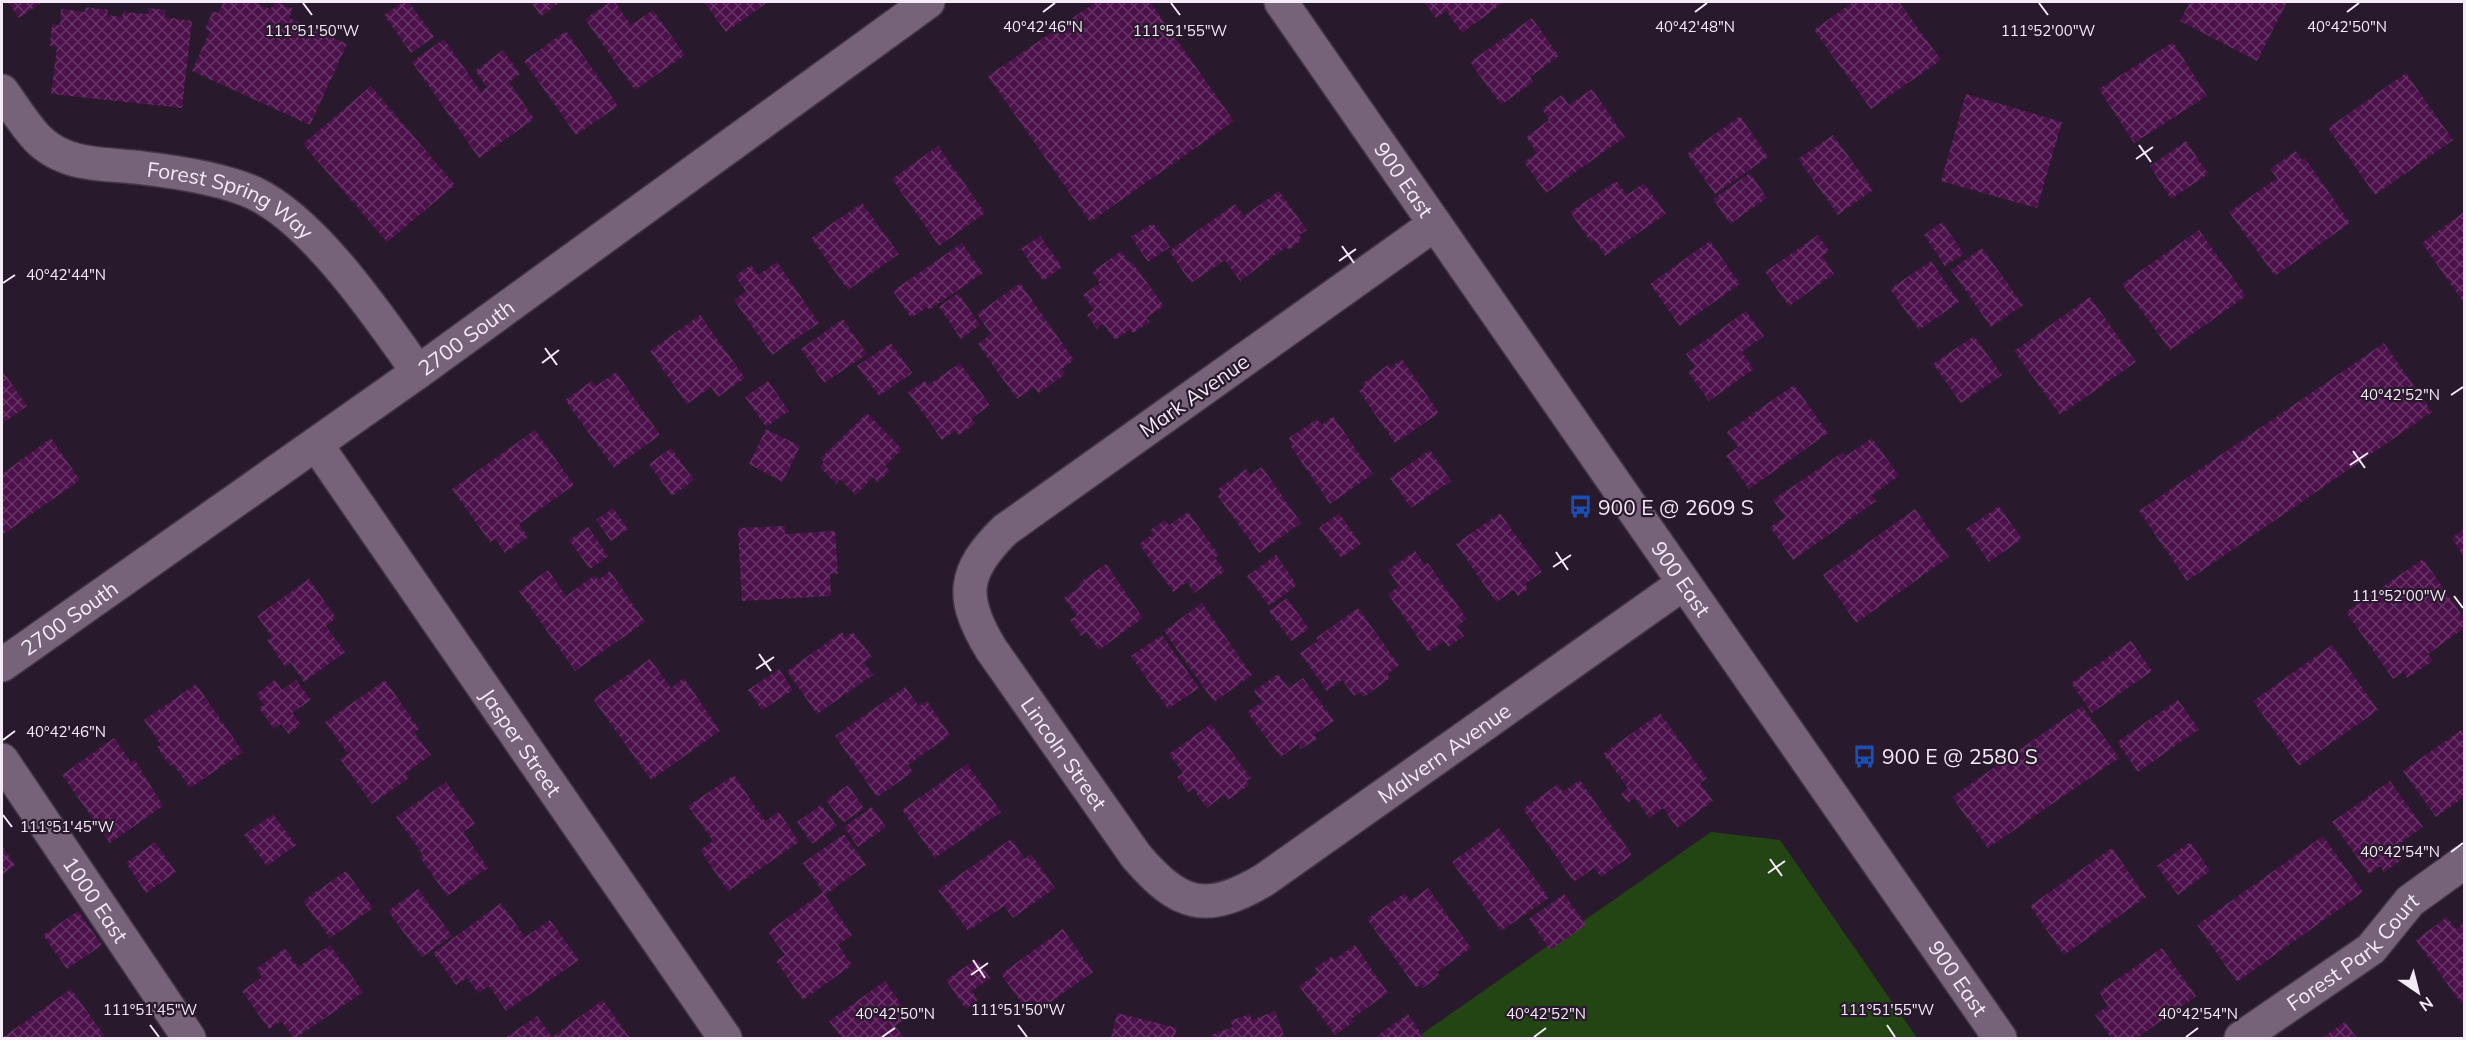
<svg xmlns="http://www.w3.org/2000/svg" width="2466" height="1040" font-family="Mulish,sans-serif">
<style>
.green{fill:#234514}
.building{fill:url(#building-cross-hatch)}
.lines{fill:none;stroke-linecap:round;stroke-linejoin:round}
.street-casing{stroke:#433746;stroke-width:36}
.secondary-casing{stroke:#433746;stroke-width:36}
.street{stroke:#766379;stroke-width:33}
.secondary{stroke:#766379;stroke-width:33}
.ticks{fill:none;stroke:#f5eaf7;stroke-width:2}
.labels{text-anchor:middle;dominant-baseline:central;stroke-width:4.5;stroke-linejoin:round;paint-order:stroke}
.street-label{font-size:21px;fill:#f5eaf7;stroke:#29192c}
.poi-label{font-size:21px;fill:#f5eaf7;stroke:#29192c;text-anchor:start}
.ticks-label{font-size:15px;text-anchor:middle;fill:#f5eaf7;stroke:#29192c;stroke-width:4.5;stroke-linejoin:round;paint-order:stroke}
</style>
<defs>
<pattern id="building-cross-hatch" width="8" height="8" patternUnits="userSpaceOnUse" patternTransform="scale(1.5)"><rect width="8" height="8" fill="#4c114b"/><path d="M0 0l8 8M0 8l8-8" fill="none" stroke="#663466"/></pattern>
</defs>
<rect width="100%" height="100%" fill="#29192c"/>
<polygon class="green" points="1711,832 1780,840 1917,1038 1416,1038"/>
<g class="building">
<polygon points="8,2 42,2 19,18"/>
<polygon points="224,2 253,2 270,9 276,2 293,9 289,18 347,44 310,125 192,71 210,31 205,29 213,11 218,13"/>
<polygon points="403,2 409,2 434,37 411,53 384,15"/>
<polygon points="531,2 561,2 541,16"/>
<polygon points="610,2 615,2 631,25 653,10 685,55 635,90 585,19"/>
<polygon points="704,2 768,2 726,32"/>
<polygon points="1096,2 1150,2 1234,121 1090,222 988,76"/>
<polygon points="1424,2 1504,2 1462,33 1446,11 1436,18"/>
<polygon points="1853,2 1899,2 1941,60 1871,109 1814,30"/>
<polygon points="2190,2 2287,2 2257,61 2180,21"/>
<polygon points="85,7 108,10 107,15 122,17 123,12 148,14 148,8 166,10 164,17 192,21 182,108 51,94 57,47 50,46 52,24 60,25 61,9 85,12"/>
<polygon points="1532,18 1559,56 1530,77 1533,82 1501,105 1470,62"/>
<polygon points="566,31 618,106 576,135 524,61"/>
<polygon points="444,39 481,92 487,87 475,71 503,50 520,74 509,82 534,119 479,158 412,62"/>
<polygon points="2173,42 2207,96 2134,143 2099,89"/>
<polygon points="2406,73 2453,140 2375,195 2328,128"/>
<polygon points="371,86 455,185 387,242 303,144"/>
<polygon points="1592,89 1625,137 1546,193 1524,162 1537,153 1526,137 1549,120 1542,109 1562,95 1569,105"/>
<polygon points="1966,94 2062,122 2037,208 1941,181"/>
<polygon points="1740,116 1768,157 1715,194 1687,154"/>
<polygon points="1833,135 1873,190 1838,215 1798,159"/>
<polygon points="2186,141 2208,174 2171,199 2150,166"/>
<polygon points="938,146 985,213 939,246 892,179"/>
<polygon points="2296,151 2302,160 2305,158 2350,223 2275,276 2229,212 2277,178 2270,169"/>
<polygon points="1750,173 1767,198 1730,224 1713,199"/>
<polygon points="1616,181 1627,195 1644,183 1666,214 1605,256 1595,240 1591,242 1570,212"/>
<polygon points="1279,191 1307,230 1299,235 1302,240 1289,250 1286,247 1240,281 1225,260 1191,283 1169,251 1235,204 1244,216"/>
<polygon points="862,203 899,254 848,290 811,238"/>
<polygon points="2464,212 2464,303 2422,243"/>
<polygon points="1942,222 1964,254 1945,266 1924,235"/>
<polygon points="1153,223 1170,247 1148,262 1131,237"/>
<polygon points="2199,230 2246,296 2170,350 2122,284"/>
<polygon points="1818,235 1829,251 1822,256 1834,274 1789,306 1765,272"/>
<polygon points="1040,236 1062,267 1043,281 1021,249"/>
<polygon points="1710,241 1740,284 1680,326 1650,284"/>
<polygon points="962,243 983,273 929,310 927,307 911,318 893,291"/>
<polygon points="1982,248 2023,305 1991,327 1951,270"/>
<polygon points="1121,251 1130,263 1132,262 1164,306 1146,318 1150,322 1133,333 1130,330 1115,340 1103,324 1097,329 1087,315 1094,310 1083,295 1100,283 1092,272"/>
<polygon points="1931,261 1959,302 1919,330 1890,289"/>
<polygon points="777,262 819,323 772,355 734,300 746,291 735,276 751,265 758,275"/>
<polygon points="1020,283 1074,360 1062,369 1065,374 1039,393 1034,387 1017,399 978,344 991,334 977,314"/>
<polygon points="958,293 980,325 961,339 939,307"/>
<polygon points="2090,297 2136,362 2060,415 2014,351"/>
<polygon points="1746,311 1764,336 1742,352 1754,369 1709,401 1688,372 1695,367 1686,354"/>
<polygon points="700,315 745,378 718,397 711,387 687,404 650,351"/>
<polygon points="843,319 867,354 824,383 801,349"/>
<polygon points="1974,336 2002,375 1961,403 1933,364"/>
<polygon points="891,343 912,373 879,396 857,366"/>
<polygon points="2384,343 2432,412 2187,581 2139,511"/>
<polygon points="1402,359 1439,413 1395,443 1359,391 1364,388 1362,384 1388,365 1390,368"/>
<polygon points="960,363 990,405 971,419 975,424 959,435 955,431 942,440 908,392 925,381 928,385"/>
<polygon points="2,370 27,406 2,424"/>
<polygon points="616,372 660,435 614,468 565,400 592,381 596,386"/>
<polygon points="768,381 789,411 766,427 745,397"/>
<polygon points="1794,385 1828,433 1749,489 1726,456 1738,447 1727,432"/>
<polygon points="867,413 902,449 885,466 890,471 878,482 873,477 856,495 840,479 836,484 820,467 824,462 821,458"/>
<polygon points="1333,416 1373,474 1330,504 1290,445 1292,444 1289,438 1317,419 1322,425"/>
<polygon points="766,429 800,446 783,482 749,464"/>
<polygon points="535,430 574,485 519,524 528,537 505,553 495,539 490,542 452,489"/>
<polygon points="51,438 80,480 2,535 2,474"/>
<polygon points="1872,438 1899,476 1872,495 1876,501 1793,560 1770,527 1785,517 1773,500 1843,452 1846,456"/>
<polygon points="671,448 694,480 672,496 649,464"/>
<polygon points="1430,450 1451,481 1411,508 1390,478"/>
<polygon points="1262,467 1301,523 1259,553 1217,495 1221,493 1218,489 1246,469 1250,475"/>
<polygon points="1999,506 2022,539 1989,562 1966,529"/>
<polygon points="613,508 628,529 611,541 596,520"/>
<polygon points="1915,509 1949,557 1856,623 1823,575"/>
<polygon points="1188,512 1219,555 1215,558 1225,571 1194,593 1187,582 1173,592 1139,544 1153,534 1150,530 1165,520 1169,525"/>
<polygon points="1339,513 1361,544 1341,558 1319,528"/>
<polygon points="1500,513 1542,572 1525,584 1528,589 1518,596 1514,590 1496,602 1456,544"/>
<polygon points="785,526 785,534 835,531 838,574 830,574 831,596 742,601 738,528"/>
<polygon points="588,527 608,556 590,569 569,540"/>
<polygon points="2464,529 2464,557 2452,538"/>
<polygon points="1415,551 1425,565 1428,563 1467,619 1457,626 1464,636 1448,647 1444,641 1428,652 1388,594 1399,586 1388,570"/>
<polygon points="1276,555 1297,585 1269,606 1247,576"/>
<polygon points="2423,559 2464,618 2464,628 2428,654 2433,661 2407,678 2403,672 2393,679 2346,612"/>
<polygon points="1106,564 1143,618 1099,650 1086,632 1081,636 1070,620 1077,616 1064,598 1080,587 1078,584"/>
<polygon points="548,570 566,596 595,575 598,580 610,571 645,622 575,671 519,591"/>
<polygon points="309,579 336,618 326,626 345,652 304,682 291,663 285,667 267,640 272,637 257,616"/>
<polygon points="1287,598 1309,629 1291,641 1269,611"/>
<polygon points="1202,603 1252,675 1214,702 1164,631"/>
<polygon points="1358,608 1399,665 1387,674 1390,678 1364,697 1360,692 1354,696 1342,680 1327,691 1300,653 1318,641 1316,638"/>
<polygon points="842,632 846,637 853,632 872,657 864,662 873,675 817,714 787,671"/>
<polygon points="1162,635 1199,688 1168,709 1131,656"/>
<polygon points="2131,641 2152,671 2092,713 2071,683"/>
<polygon points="2332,645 2378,710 2299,766 2253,701"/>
<polygon points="650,659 671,688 684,678 720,731 651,780 593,699"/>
<polygon points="779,669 793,690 762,710 748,690"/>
<polygon points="1278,674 1289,688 1303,678 1334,721 1314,735 1317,739 1301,749 1298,744 1281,757 1247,712 1262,702 1254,691"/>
<polygon points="275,680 282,690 296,680 311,700 292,713 301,724 289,734 281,724 274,729 259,708 264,705 256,694"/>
<polygon points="385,680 419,729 414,732 431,755 406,773 409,778 372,804 340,759 348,754 325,722"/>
<polygon points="196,684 243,752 190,788 173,764 170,766 157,747 161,745 144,720"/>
<polygon points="905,687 919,706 927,701 950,735 908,765 913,772 877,797 835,736"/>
<polygon points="2178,700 2199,729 2138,772 2117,742"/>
<polygon points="2082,706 2119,758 1988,848 1952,797"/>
<polygon points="1660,713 1707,778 1700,783 1713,801 1677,828 1663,808 1649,818 1635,798 1628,803 1621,794 1628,788 1603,754"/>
<polygon points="1211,724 1251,778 1246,781 1249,785 1228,800 1224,795 1207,808 1193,789 1188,792 1177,777 1183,773 1169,754"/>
<polygon points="2461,730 2464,735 2464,797 2436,817 2403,771"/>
<polygon points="114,738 131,762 135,760 163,806 110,843 62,775"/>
<polygon points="967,764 1001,812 935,858 902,810"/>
<polygon points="734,775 765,821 779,812 799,842 728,891 700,850 713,841 688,806"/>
<polygon points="1580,780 1632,855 1601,877 1594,868 1574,882 1523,809 1558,784 1563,792"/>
<polygon points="2390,781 2423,827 2396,846 2404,858 2384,872 2380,866 2369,874 2332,822"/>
<polygon points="446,782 475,824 463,832 488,868 447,896 420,857 423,855 396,817"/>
<polygon points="848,785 864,808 843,823 826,800"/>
<polygon points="821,805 837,826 812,844 797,822"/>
<polygon points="872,807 886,827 858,847 844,827"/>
<polygon points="273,814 296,845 267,866 244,835"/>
<polygon points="1499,828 1549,898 1501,931 1452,862"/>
<polygon points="844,834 866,865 825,895 803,863"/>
<polygon points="2323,836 2363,892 2237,982 2197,925"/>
<polygon points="1011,839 1025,859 1031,854 1055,888 1013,918 1004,906 968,931 938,890"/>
<polygon points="155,842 176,872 146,893 126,863"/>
<polygon points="2190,842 2210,871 2178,895 2157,866"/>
<polygon points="2,846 15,865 2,875"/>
<polygon points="2112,848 2146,897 2064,955 2030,906"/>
<polygon points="346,871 373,908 330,938 303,901"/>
<polygon points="1428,888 1471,948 1437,972 1440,976 1423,988 1421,984 1416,988 1367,919 1405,893 1410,901"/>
<polygon points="418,889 452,936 422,957 388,911"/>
<polygon points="823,892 852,935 838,945 852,965 803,1000 776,961 785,955 768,932"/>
<polygon points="1564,894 1586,925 1550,950 1529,919"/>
<polygon points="501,903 525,937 550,920 579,960 506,1011 489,986 478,993 467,978 456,985 433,953"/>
<polygon points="78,911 102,945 67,969 43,935"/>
<polygon points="2447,917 2456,929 2464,923 2464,1000 2461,1003 2416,940"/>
<polygon points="1063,929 1093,972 1031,1016 1001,974"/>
<polygon points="330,945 363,992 296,1038 294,1038 281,1021 269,1029 242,991 262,977 256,969 285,948 298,967"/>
<polygon points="1355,945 1388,993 1351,1019 1353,1022 1335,1035 1299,986 1318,973 1315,968 1332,956 1334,960"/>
<polygon points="2162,948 2196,996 2137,1038 2111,1038 2095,1015 2108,1006 2099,992"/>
<polygon points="977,959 990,978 972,991 978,1000 966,1009 946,980"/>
<polygon points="885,981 909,1016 895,1026 904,1038 842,1038 829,1021"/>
<polygon points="71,989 104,1035 99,1038 2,1038"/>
<polygon points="603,1000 630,1038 505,1038 537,1016 552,1037"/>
<polygon points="1275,1011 1285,1038 1212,1038 1211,1035 1233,1027 1230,1021 1250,1014 1252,1020"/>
<polygon points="1117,1013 1177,1028 1174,1038 1111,1038"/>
<polygon points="1408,1014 1423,1036 1420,1038 1380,1038 1378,1035"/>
<polygon points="2345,1022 2357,1038 2322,1038"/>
</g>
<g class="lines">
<defs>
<g id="street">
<path id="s1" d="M2 91C13 106 24 124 37 138 66 168 106 163 143 168 177 172 223 179 254 193 315 222 379 317 418 372"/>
<path id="s2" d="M1435 224 1005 530C962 572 960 598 991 649L1136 856C1179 906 1205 915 1264 880L1684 583"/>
<path id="s3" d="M316 444 725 1038"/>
<path id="s4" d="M2 760 189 1038"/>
<path id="s5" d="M2241 1038 2371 949 2410 901 2464 862"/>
</g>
<g id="secondary">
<path id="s6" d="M1281 2 2000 1038"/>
<path id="s7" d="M2 665 418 372 928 2"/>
</g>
</defs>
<use href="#street" class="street-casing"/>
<use href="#secondary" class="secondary-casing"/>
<use href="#street" class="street"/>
<use href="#secondary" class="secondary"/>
</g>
<path class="ticks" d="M303 3 312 15M1171 3 1180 15M2039 3 2048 15M1043 12 1055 3M1695 12 1707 3M2347 12 2359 3M2139 145 2151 162M2136 159 2153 147M1342 246 1354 263M1339 261 1356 249M3 283 15 275M545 348 557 365M542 363 559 350M2451 395 2463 387M2353 451 2365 468M2350 465 2368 453M1556 552 1568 570M1553 567 1571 555M2454 596 2463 608M759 654 771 671M756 669 774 657M3 740 15 731M3 815 12 827M2451 852 2463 843M1770 859 1782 876M1768 873 1785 861M973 960 985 978M971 975 988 963M150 1025 159 1037M1018 1025 1027 1037M1887 1025 1895 1037M882 1037 895 1028M1534 1037 1546 1028M2186 1037 2198 1028"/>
<defs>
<symbol id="bus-bare" viewBox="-9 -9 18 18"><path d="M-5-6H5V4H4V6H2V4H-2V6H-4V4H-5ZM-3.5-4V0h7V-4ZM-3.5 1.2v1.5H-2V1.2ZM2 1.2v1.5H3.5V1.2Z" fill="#1a4fb4" stroke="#29192c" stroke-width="2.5" paint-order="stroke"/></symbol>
</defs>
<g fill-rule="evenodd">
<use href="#bus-bare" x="1564" y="490" width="33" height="33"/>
<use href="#bus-bare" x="1848" y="740" width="33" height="33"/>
</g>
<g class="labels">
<g class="street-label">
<text stroke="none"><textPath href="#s6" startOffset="216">900 East</textPath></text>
<text stroke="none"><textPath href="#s1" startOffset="266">Forest Spring Way</textPath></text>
<text stroke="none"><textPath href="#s7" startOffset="568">2700 South</textPath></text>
<text transform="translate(1194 395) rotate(-35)">Mark Avenue</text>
<text stroke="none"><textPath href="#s6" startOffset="702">900 East</textPath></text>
<text stroke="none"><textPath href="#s7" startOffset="82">2700 South</textPath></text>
<text stroke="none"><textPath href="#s3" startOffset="362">Jasper Street</textPath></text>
<text stroke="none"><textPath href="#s2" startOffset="1284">Malvern Avenue</textPath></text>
<text stroke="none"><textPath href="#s2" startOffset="790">Lincoln Street</textPath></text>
<text stroke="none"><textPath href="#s4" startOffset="168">1000 East</textPath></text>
<text stroke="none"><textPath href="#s5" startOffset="142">Forest Park Court</textPath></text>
<text stroke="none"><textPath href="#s6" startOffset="1188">900 East</textPath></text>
</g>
<g class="poi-label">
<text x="1598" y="507">900 E @ 2609 S</text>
<text x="1882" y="756">900 E @ 2580 S</text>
</g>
</g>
<g class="ticks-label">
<text x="1043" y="32">40°42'46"N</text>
<text x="1695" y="32">40°42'48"N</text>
<text x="2347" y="32">40°42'50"N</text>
<text x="312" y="36">111°51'50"W</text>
<text x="1180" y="36">111°51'55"W</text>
<text x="2048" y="36">111°52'00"W</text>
<text x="66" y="280">40°42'44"N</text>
<text x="2400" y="400">40°42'52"N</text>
<text x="2399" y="601">111°52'00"W</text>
<text x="66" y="737">40°42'46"N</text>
<text x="67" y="832">111°51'45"W</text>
<text x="2400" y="857">40°42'54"N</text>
<text x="150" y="1015">111°51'45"W</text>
<text x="1018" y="1015">111°51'50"W</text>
<text x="1887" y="1015">111°51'55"W</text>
<text x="895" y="1019">40°42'50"N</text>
<text x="1546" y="1019">40°42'52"N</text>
<text x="2198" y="1019">40°42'54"N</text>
</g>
<rect width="2466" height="1040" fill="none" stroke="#f5eaf7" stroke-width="6"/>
<g transform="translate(2418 992) rotate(145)" stroke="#29192c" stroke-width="4.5" paint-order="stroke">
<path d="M0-4.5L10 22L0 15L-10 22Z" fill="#f5eaf7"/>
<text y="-9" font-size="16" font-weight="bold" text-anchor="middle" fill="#f5eaf7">N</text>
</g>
</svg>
